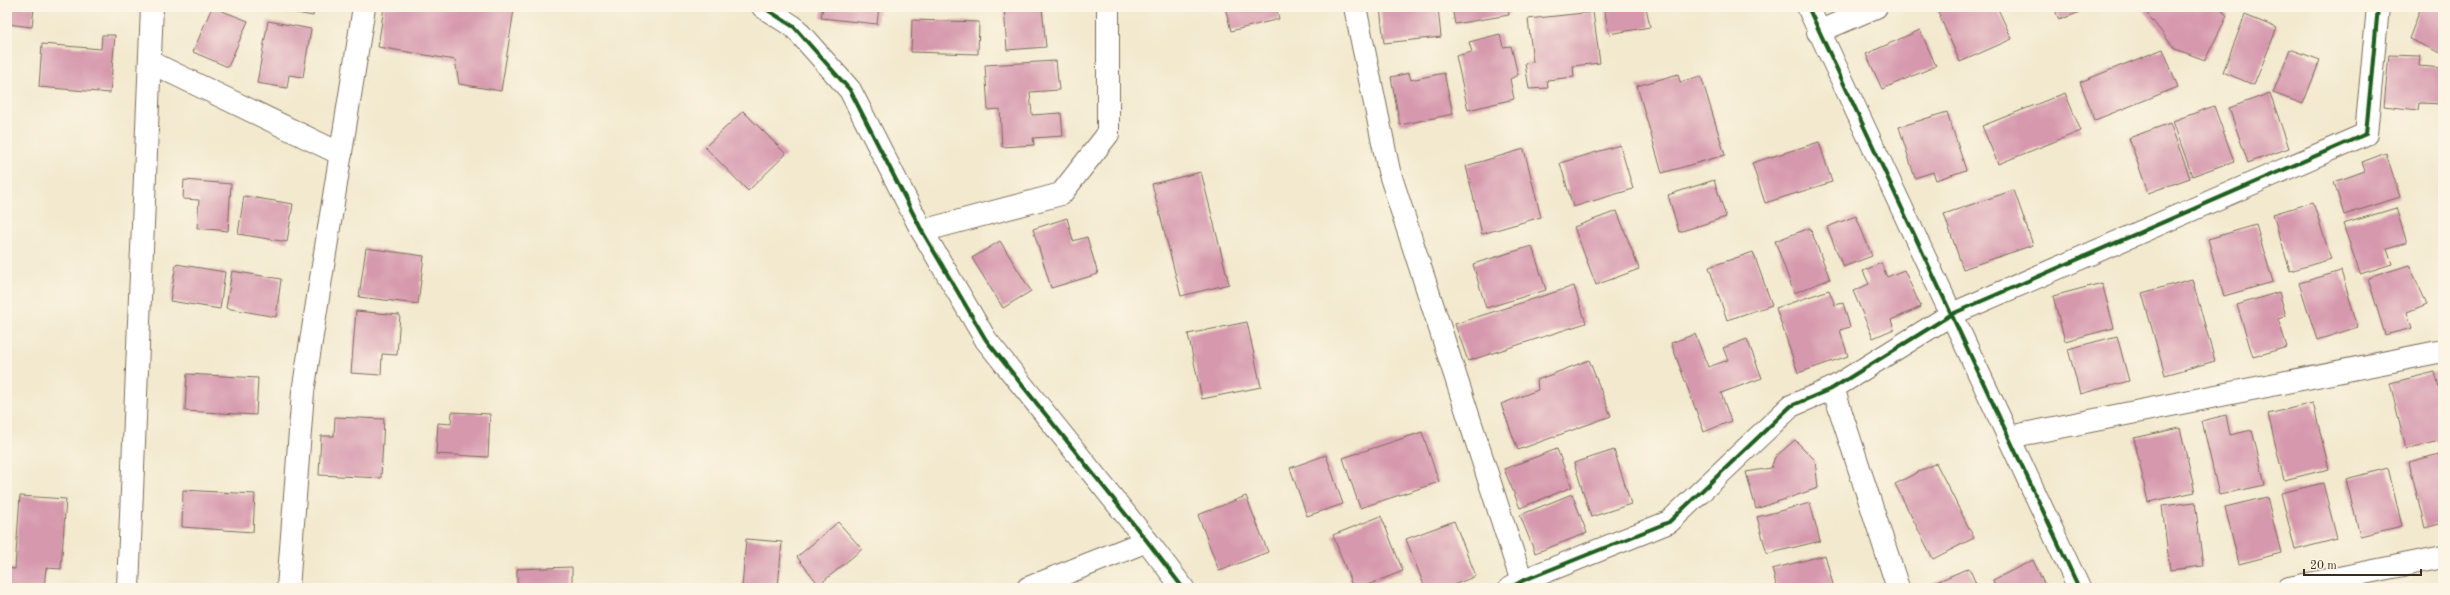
<svg xmlns="http://www.w3.org/2000/svg" width="2450" height="595" font-family="'Old Standard TT',serif">
<style>
.building{fill:#d698ad}
.lines{fill:none;stroke-linecap:round;stroke-linejoin:round}
.street-casing{stroke:#7b6d5c;stroke-width:24}
.secondary-casing{stroke:#7b6d5c;stroke-width:24}
.street{stroke:#fff;stroke-width:22}
.secondary{stroke:#fff;stroke-width:22}
.cycleway-casing{stroke:#fcf5e5;stroke-width:6}
.cycleway{stroke:#1b5e20;stroke-width:4}
</style>
<rect width="100%" height="100%" fill="#fcf5e5"/>
<filter id="ink" filterUnits="userSpaceOnUse"><feTurbulence type="fractalNoise" baseFrequency=".025" numOctaves="2"/><feDisplacementMap in="SourceGraphic" scale="8" xChannelSelector="R" yChannelSelector="G"/><feConvolveMatrix kernelMatrix="1 2 1 2 8 2 1 2 1" color-interpolation-filters="sRGB"/></filter>
<filter id="wash" filterUnits="userSpaceOnUse"><feTurbulence type="fractalNoise" baseFrequency=".012" numOctaves="4" result="noise"/><feDisplacementMap in="SourceGraphic" scale="16" xChannelSelector="R" yChannelSelector="G"/><feGaussianBlur stdDeviation="0.9" result="paint"/><feColorMatrix in="noise" values="0 0 0 0 0 0 0 0 0 0 0 0 0 0 0 0 0 1.4 0 .05"/><feComposite in="paint" operator="in"/></filter>
<g filter="url(#wash)">
<rect width="100%" height="100%" fill="#f2e9ce"/>
<g id="blocks">
<g class="building">
<polygon points="7,7 34,7 32,27 7,24"/>
<polygon points="212,7 248,21 228,67 193,52"/>
<polygon points="264,7 314,7 313,16"/>
<polygon points="384,7 496,7 514,10 501,91 459,84 455,60 378,47"/>
<polygon points="823,7 879,7 877,24 821,18"/>
<polygon points="1004,7 1042,7 1046,47 1007,50"/>
<polygon points="1225,7 1276,7 1279,19 1231,31"/>
<polygon points="1380,7 1438,7 1441,37 1384,43"/>
<polygon points="1452,7 1508,7 1509,15 1455,24"/>
<polygon points="1604,7 1646,7 1650,27 1609,34"/>
<polygon points="1943,7 1997,7 2012,39 1960,62 1937,10"/>
<polygon points="2054,7 2093,7 2059,20"/>
<polygon points="2142,7 2220,7 2227,16 2205,60 2175,49"/>
<polygon points="2421,7 2443,7 2443,54 2409,39"/>
<polygon points="1593,12 1600,63 1573,66 1574,77 1547,80 1548,88 1529,89 1525,63 1533,62 1528,19"/>
<polygon points="2245,15 2277,28 2254,85 2223,72"/>
<polygon points="912,20 979,22 978,54 911,52"/>
<polygon points="268,21 311,29 303,77 289,75 287,88 257,83"/>
<polygon points="1920,30 1936,66 1882,89 1866,54"/>
<polygon points="1500,34 1503,47 1511,46 1518,75 1510,79 1514,99 1468,110 1456,56 1472,52 1469,42"/>
<polygon points="102,35 115,35 110,93 39,87 42,44 101,49"/>
<polygon points="2163,49 2178,87 2095,120 2080,82"/>
<polygon points="2290,49 2320,60 2303,104 2273,93"/>
<polygon points="2389,55 2420,56 2419,66 2443,68 2443,104 2419,103 2418,110 2384,106"/>
<polygon points="1056,61 1059,90 1030,92 1032,115 1061,113 1063,136 1033,138 1034,145 1002,147 1000,109 988,110 985,65"/>
<polygon points="1409,73 1411,80 1444,73 1453,114 1400,125 1391,77"/>
<polygon points="1678,74 1680,82 1701,76 1725,155 1662,173 1637,86"/>
<polygon points="2065,93 2081,131 1998,164 1982,126"/>
<polygon points="2270,93 2289,148 2248,163 2229,108"/>
<polygon points="2214,106 2234,161 2192,176 2173,121"/>
<polygon points="743,111 786,154 748,191 705,147"/>
<polygon points="1947,112 1966,170 1936,180 1933,172 1915,178 1899,127"/>
<polygon points="2170,123 2190,178 2148,193 2129,138"/>
<polygon points="1819,142 1832,182 1765,203 1752,163"/>
<polygon points="1620,145 1633,189 1573,207 1560,163"/>
<polygon points="1524,149 1541,217 1482,234 1466,166"/>
<polygon points="2386,153 2400,197 2344,215 2334,182 2365,171 2362,162"/>
<polygon points="1201,172 1229,284 1181,296 1152,184"/>
<polygon points="184,180 231,184 228,231 197,228 199,200 183,199"/>
<polygon points="1714,180 1726,217 1679,232 1668,195"/>
<polygon points="2014,190 2033,245 1963,269 1944,214"/>
<polygon points="244,196 293,204 287,242 238,234"/>
<polygon points="2313,202 2331,259 2290,271 2273,214"/>
<polygon points="2396,208 2407,243 2387,249 2392,264 2360,274 2343,224"/>
<polygon points="1617,211 1639,269 1596,285 1574,227"/>
<polygon points="1856,216 1872,256 1843,267 1827,227"/>
<polygon points="1067,218 1073,241 1087,237 1098,274 1051,288 1033,229"/>
<polygon points="2256,225 2273,282 2224,296 2208,239"/>
<polygon points="1810,228 1830,279 1794,293 1775,241"/>
<polygon points="1000,241 1031,291 1003,308 972,258"/>
<polygon points="1532,246 1546,290 1486,308 1473,264"/>
<polygon points="366,248 424,256 418,304 359,297"/>
<polygon points="1753,252 1772,305 1727,320 1709,267"/>
<polygon points="1881,263 1887,277 1904,270 1921,307 1891,320 1894,329 1873,338 1853,291 1869,284 1863,271"/>
<polygon points="176,264 225,272 220,309 170,301"/>
<polygon points="2409,265 2427,304 2407,312 2412,328 2385,335 2368,278"/>
<polygon points="232,271 281,279 276,317 226,308"/>
<polygon points="2341,271 2358,327 2317,340 2299,283"/>
<polygon points="2192,279 2215,361 2165,375 2142,293"/>
<polygon points="2102,283 2114,328 2065,341 2053,296"/>
<polygon points="1574,286 1586,323 1468,361 1455,324"/>
<polygon points="1829,290 1835,305 1843,303 1850,327 1840,330 1848,356 1798,373 1776,308"/>
<polygon points="2279,292 2286,316 2278,319 2287,347 2253,357 2237,305"/>
<polygon points="356,311 400,315 397,355 382,354 381,375 351,373"/>
<polygon points="1247,322 1261,387 1202,399 1188,334"/>
<polygon points="1695,334 1708,367 1728,360 1723,348 1747,339 1762,378 1721,393 1731,421 1704,432 1671,343"/>
<polygon points="2117,336 2129,381 2080,394 2068,349"/>
<polygon points="1589,360 1611,416 1518,450 1501,404 1538,390 1537,380"/>
<polygon points="2435,372 2443,405 2443,440 2406,449 2390,383"/>
<polygon points="187,374 258,378 256,415 185,411"/>
<polygon points="2313,403 2329,469 2284,480 2268,414"/>
<polygon points="452,412 490,414 488,457 436,454 438,423 451,424"/>
<polygon points="2226,415 2230,435 2252,430 2265,485 2219,495 2202,421"/>
<polygon points="335,417 384,419 381,478 319,475 321,436 334,436"/>
<polygon points="2180,428 2195,492 2148,502 2134,438"/>
<polygon points="1422,432 1439,482 1360,508 1343,458"/>
<polygon points="1795,440 1815,460 1818,488 1756,509 1746,472 1771,468 1775,457"/>
<polygon points="1557,449 1572,487 1520,508 1504,469"/>
<polygon points="1614,450 1631,504 1591,517 1574,463"/>
<polygon points="2443,453 2443,523 2425,528 2409,462"/>
<polygon points="1326,455 1343,504 1307,516 1290,468"/>
<polygon points="1936,463 1974,538 1933,559 1895,484"/>
<polygon points="2388,468 2402,526 2360,536 2346,479"/>
<polygon points="2323,483 2337,539 2295,550 2281,493"/>
<polygon points="183,490 255,494 253,532 182,527"/>
<polygon points="1572,494 1587,533 1535,553 1520,515"/>
<polygon points="20,496 66,499 61,569 46,568 44,588 7,588 7,568 15,569"/>
<polygon points="1246,496 1268,552 1219,571 1198,515"/>
<polygon points="2267,497 2281,553 2239,564 2225,507"/>
<polygon points="2195,502 2203,566 2170,570 2162,506"/>
<polygon points="1810,503 1820,541 1767,554 1757,517"/>
<polygon points="1381,516 1403,571 1360,588 1353,588 1333,535"/>
<polygon points="1454,521 1476,576 1446,588 1425,588 1406,539"/>
<polygon points="838,522 862,549 819,585 797,557"/>
<polygon points="746,539 782,542 778,588 742,588"/>
<polygon points="1825,555 1834,588 1777,588 1772,569"/>
<polygon points="2033,560 2046,588 1996,588 1993,580"/>
<polygon points="572,567 572,588 517,588 517,569"/>
<polygon points="1969,568 1978,588 1937,588 1934,583"/>
</g>
</g>
</g>
<g filter="url(#ink)">
<use href="#blocks" fill-opacity="0" stroke="#7b6d5c" stroke-width="1"/>
<g class="lines">
<defs>
<g id="street">
<polyline points="763,7 794,27 850,90 922,231 986,340 1147,541 1183,588"/>
<polyline points="1355,7 1389,171 1524,588"/>
<polyline points="1808,7 2079,588"/>
<polyline points="1818,32 1876,7"/>
<polyline points="150,62 341,154"/>
<polyline points="922,231 1061,194 1108,134 1108,7"/>
<polyline points="1833,388 1898,588"/>
<polyline points="2009,437 2443,351"/>
<polyline points="288,588 303,392 364,7"/>
<polyline points="1028,588 1147,541"/>
<polyline points="1510,588 1522,581 1669,522 1791,406 1833,388 1952,314 2366,134 2378,7"/>
<polyline points="2289,588 2443,557"/>
</g>
<polyline id="secondary" points="128,588 152,7"/>
</defs>
<use href="#street" class="street-casing"/>
<use href="#secondary" class="secondary-casing"/>
<use href="#street" class="street"/>
<use href="#secondary" class="secondary"/>
<defs>
<g id="cycleway">
<polyline points="763,7 794,27 850,90 922,231 986,340 1147,541 1183,588"/>
<polyline points="1808,7 2079,588"/>
<polyline points="1510,588 1522,581 1669,522 1791,406 1833,388 1952,314 2366,134 2378,7"/>
</g>
</defs>
<use href="#cycleway" class="cycleway-casing"/>
<use href="#cycleway" class="cycleway"/>
</g>
</g>
<rect width="2450" height="595" fill="none" stroke="#fcf5e5" stroke-width="24"/>
<path d="M2304 569v6h117v-6" fill="none" stroke="#3b2a1e" stroke-width="2"/>
<text x="2310" y="569" font-size="12" fill="#3b2a1e" stroke="#fcf5e5" stroke-width="3" paint-order="stroke">20 m</text>
</svg>
